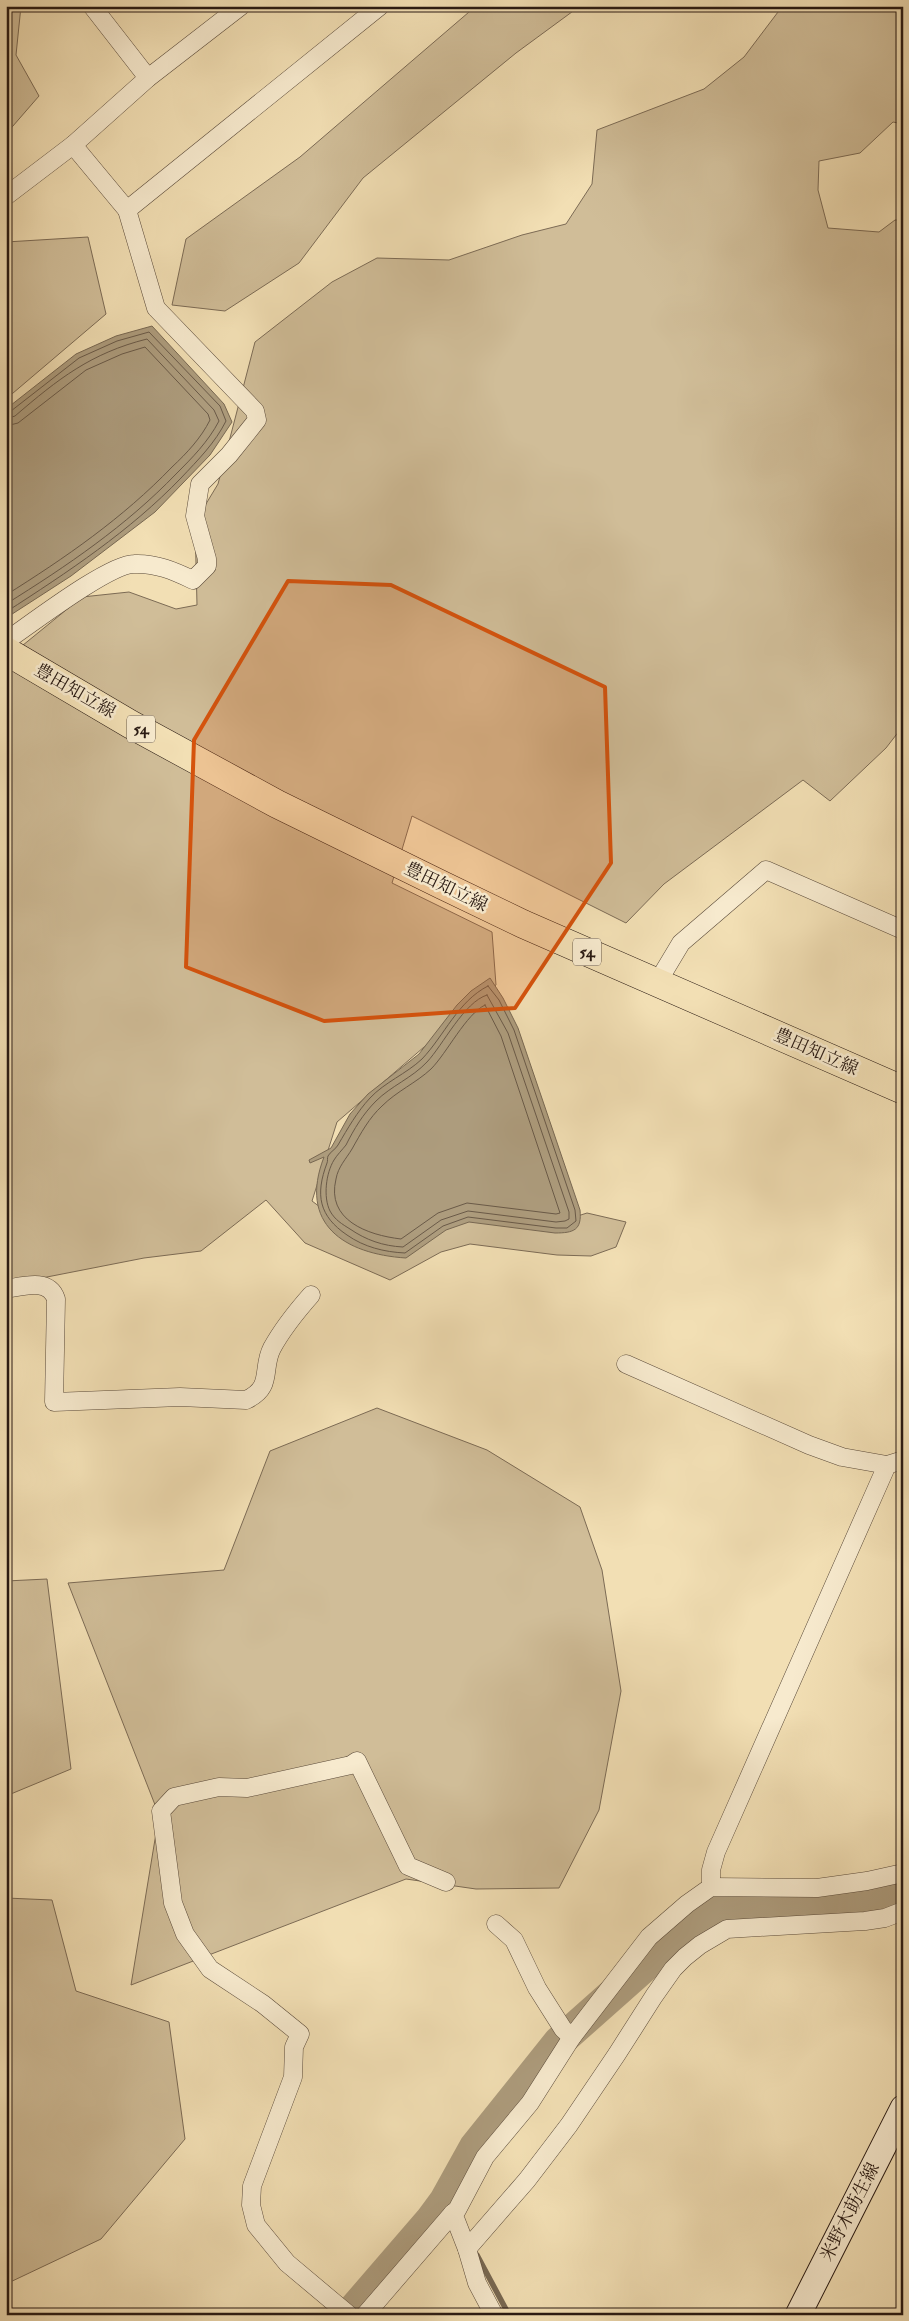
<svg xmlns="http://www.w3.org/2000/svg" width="909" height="2321" font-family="'IM FELL Double Pica','Noto Serif JP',serif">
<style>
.green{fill:#d0bd98;stroke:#7c6b55}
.water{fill:#ad9c7d;stroke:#786852}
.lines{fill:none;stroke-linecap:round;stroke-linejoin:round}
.shore{stroke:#6a5a48;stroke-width:1}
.stream{stroke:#786852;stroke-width:5.5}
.river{stroke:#ad9c7d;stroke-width:32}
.minor-casing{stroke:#5a4a3a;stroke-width:19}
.secondary-casing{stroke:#281912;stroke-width:27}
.primary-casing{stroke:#281912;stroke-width:29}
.minor{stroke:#f7eace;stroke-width:18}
.secondary{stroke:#f7eace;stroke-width:25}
.primary{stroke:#f2dfb4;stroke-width:28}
.marked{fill:#d5530d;fill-opacity:0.2;stroke:#d5530d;stroke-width:4;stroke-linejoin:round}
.labels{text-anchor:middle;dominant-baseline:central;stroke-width:5;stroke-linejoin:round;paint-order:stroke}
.shield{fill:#f7eace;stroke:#66584a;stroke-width:1}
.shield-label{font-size:16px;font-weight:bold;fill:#281912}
.street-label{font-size:18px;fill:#281912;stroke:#f7eace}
</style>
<rect width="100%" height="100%" fill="#f2dfb4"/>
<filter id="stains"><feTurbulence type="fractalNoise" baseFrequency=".004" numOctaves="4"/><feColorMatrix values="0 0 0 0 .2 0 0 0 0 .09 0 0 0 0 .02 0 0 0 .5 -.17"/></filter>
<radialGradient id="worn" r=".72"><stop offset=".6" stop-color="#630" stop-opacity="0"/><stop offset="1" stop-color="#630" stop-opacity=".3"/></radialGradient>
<g class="green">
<polygon points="6,6 21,6 16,55 39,96 6,134"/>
<polygon points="476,6 580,6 516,53 363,178 299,263 225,311 172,305 186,239 300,157"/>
<polygon points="773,6 903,6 903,124 893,122 860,153 819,161 818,190 828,228 879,232 895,220 903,220 903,726 886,748 830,801 803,780 664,884 626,923 412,816 392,883 492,932 496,985 337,1122 312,1201 356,1234 430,1226 517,1209 559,1222 587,1213 626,1222 616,1247 591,1256 557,1255 470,1244 441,1252 390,1280 305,1243 266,1200 201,1251 144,1258 6,1285 6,656 17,650 82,597 129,592 176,609 197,605 195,522 218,484 255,342 332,282 377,258 449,260 522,235 566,224 592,184 597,130 704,89 744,57 778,12"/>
<polygon points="88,237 106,314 6,399 6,242"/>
<polygon points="377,1408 487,1450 580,1507 602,1570 621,1691 599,1810 559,1888 476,1889 406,1879 131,1985 159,1815 68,1583 224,1570 270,1451"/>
<polygon points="47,1579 71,1769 6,1796 6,1581"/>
<polygon points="6,1898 52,1900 76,1991 169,2022 185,2139 101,2239 6,2284"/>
</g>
<g class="water">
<polygon points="152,326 224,404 232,422 210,455 155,512 71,576 6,618 6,409 76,354 116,336"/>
<path d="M490 978 503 998 518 1028 580 1210C582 1230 574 1233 555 1233L469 1222 446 1230 406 1258C344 1254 298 1224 324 1157L310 1163 309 1160 331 1148 350 1114 368 1094 419 1054 457 1005 471 991Z"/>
</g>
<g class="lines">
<g class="shore">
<path d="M6 412 11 411 79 358 117 341 149 332 220 406 226 421C215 443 198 460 181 478 130 531 68 572 6 612"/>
<path d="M6 419 15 416C58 379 91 353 147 339L214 410 219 421C208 442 192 458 176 474 126 526 67 566 6 604"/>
<path d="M6 426 18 423 86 370 122 354 145 347 208 414 210 420C201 438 187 453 172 467 123 518 65 558 6 595"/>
<path d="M488 986 499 1000 514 1030 575 1210 576 1221 567 1228H556L468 1217 443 1226 405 1253C384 1252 364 1247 347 1235 319 1216 315 1195 327 1163 328 1161 327 1158 328 1156 330 1152 336 1149 338 1145 348 1128 357 1112 370 1098 385 1082 406 1074 422 1059 444 1036 458 1001 488 986Z"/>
<path d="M487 995 508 1033 569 1212V1219L565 1221 556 1222 468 1211 441 1220 403 1247C383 1246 366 1240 350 1229 342 1224 335 1220 330 1211 323 1197 326 1173 334 1160 337 1155 342 1150 346 1145 354 1129 363 1114 376 1101 391 1086 412 1078 427 1062 443 1045 464 1002 487 995Z"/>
<path d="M485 1005 501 1036 560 1213 556 1214 467 1203 438 1213 401 1239C367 1235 326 1220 336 1179 338 1167 346 1159 352 1149 361 1133 369 1118 382 1106 397 1091 416 1083 431 1069 447 1053 466 1014 485 1005Z"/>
</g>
<g class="stream">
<polyline points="460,2172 463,2190"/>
<polyline points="477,2255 509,2315"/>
</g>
<path class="river" d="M349 2315 431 2220 445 2201 475 2147 559 2042 701 1916C735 1900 748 1905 784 1904 817 1903 871 1900 903 1888"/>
<defs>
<g id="minor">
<polyline points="92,6 148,78"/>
<polyline points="6,196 73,145 148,78 241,6"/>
<polyline points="127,210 380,6"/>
<path d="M6 641C31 624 109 564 134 564 156 563 174 571 193 580L207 566V559L195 516 200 484 229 455 257 420 255 411 156 308 127 210 73 145"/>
<polyline points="657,983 681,943 766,870 903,930"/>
<path d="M6 1289C24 1286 49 1278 56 1299L54 1402 180 1397 246 1400C274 1387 261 1369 272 1348 283 1328 296 1312 311 1295"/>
<polyline points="626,1364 809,1445 842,1457 887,1465"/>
<polyline points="711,1887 711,1870 716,1852 887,1465 903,1460"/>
<polyline points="496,1924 514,1940 537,1988 563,2029 572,2037"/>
<polyline points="467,2249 527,2180 569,2125 617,2054 654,1996 673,1969 685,1957 700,1945 727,1929 865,1921 885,1918 903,1911"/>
<polyline points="349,2315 287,2263 256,2225 251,2205 252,2186 293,2077 294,2047 300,2034 263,2004 210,1969 185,1934 173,1903 161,1811 174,1797 219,1787 247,1788 351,1765 357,1761 408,1866 446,1882"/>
<polyline points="365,2315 453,2213"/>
<polyline points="494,2315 477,2283 467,2249 453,2213 457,2210 485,2157 530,2103 572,2037 649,1937 687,1904 711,1887 817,1888 867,1881 903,1873"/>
</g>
<polyline id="secondary" points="798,2315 903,2108"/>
<polyline id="primary" points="6,651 130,724 277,804 442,885 523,924 903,1090"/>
</defs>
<use href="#minor" class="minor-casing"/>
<use href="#secondary" class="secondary-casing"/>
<use href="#primary" class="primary-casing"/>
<use href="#minor" class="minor"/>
<use href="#secondary" class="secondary"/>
<use href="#primary" class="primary"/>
</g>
<path class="marked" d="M288 581 391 585 605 687 611 863 515 1008 324 1021 186 967 194 740Z"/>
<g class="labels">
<g class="shield">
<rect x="127" y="715.5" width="28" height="27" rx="4"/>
<rect x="573" y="938.5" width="28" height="27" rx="4"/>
</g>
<g class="shield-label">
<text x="141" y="729">54</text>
<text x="587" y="952">54</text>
</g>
<g class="street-label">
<text transform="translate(75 691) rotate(30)">豊田知立線</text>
<text transform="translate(446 887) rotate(26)">豊田知立線</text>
<text transform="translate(816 1052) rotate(24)">豊田知立線</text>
<text transform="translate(850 2212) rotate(-63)">米野木莇生線</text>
</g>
</g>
<rect width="909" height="2321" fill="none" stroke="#f2dfb4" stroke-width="25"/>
<rect x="8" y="8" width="894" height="2306" fill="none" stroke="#281912" stroke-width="2.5"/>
<rect x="12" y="12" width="884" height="2296" fill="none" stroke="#281912"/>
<rect width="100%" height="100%" filter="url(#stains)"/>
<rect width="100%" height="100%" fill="url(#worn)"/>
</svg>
